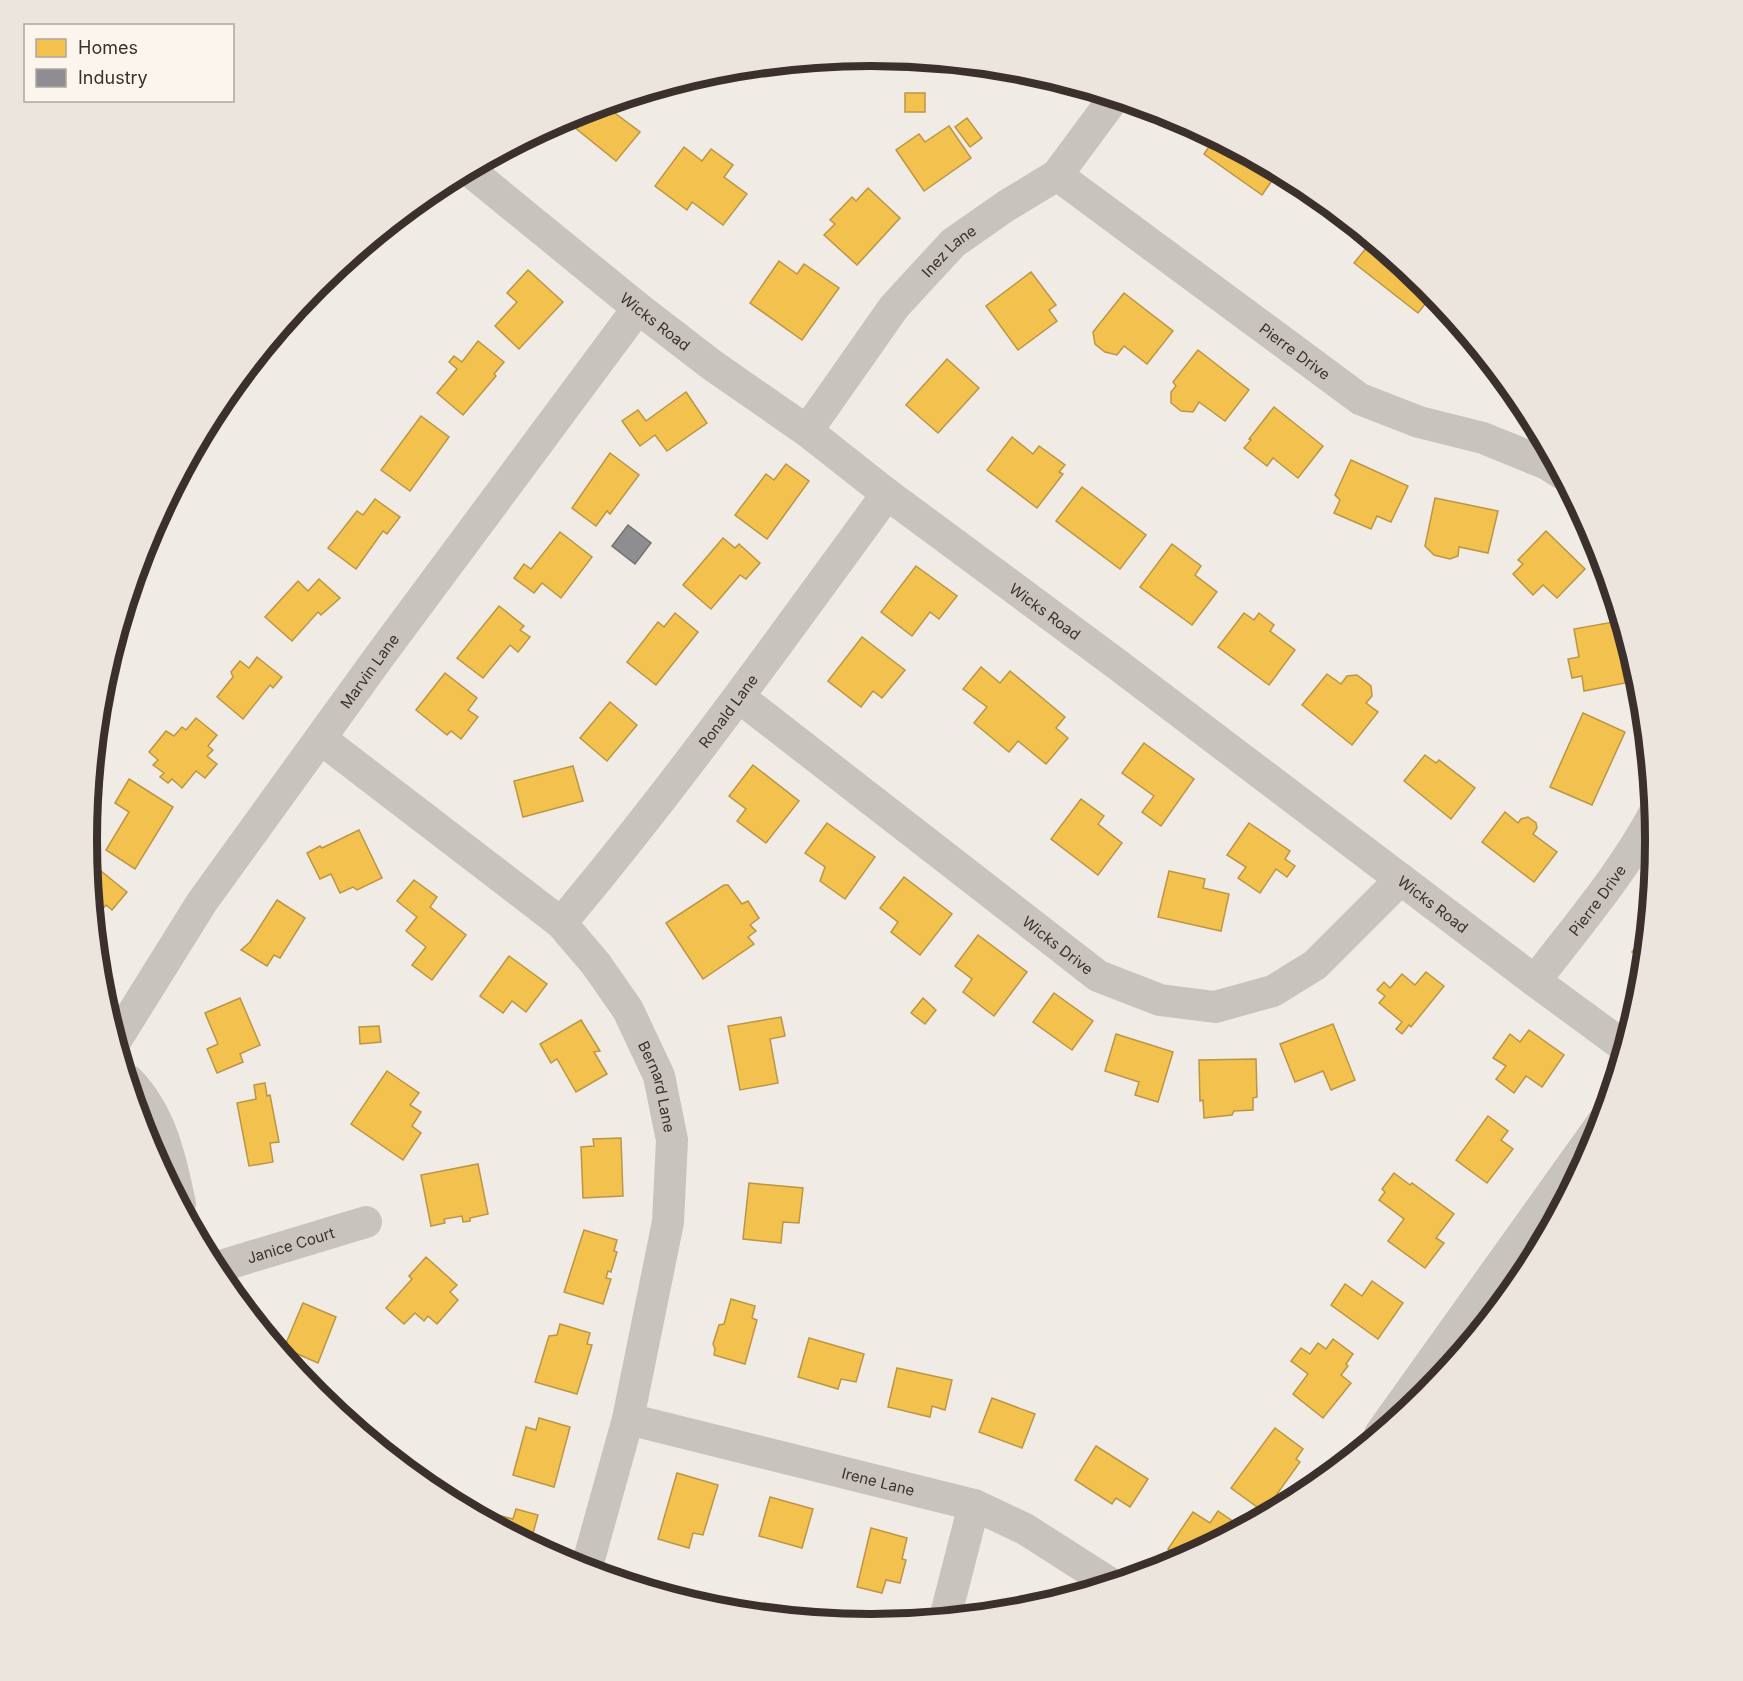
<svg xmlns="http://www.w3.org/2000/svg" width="1743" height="1681" font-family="Inter,sans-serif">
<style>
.homes{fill:#f2c14e;stroke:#bb9644;stroke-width:1.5}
.industry{fill:#8d8d92;stroke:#747173;stroke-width:1.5}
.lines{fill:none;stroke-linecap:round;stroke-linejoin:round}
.minor{stroke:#c9c3be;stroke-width:32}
.labels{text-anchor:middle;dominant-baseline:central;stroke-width:6;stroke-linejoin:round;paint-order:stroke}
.street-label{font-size:15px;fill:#3b302b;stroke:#fbf5ee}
.rim{fill:none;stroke:#3b302b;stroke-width:8}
</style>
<rect width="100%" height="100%" fill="#f0ebe5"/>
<g class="homes">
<rect x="905" y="93" width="20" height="19"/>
<polygon points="604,105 640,132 616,161 568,122 574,114"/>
<polygon points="967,118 982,138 970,147 955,127"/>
<polygon points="949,126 971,158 924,191 896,150 919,134 925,142"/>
<polygon points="1215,138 1278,172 1262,195 1204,154"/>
<polygon points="684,147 702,161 711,149 733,165 724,177 747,194 723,225 692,202 687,210 655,186"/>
<polygon points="868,188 900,218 857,265 824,235 835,224 830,220 852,197 856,201"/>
<polygon points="1372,241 1427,286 1433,294 1418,313 1354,263"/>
<polygon points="779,261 797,274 804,264 839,288 802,340 750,303"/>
<polygon points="528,270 563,302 519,349 495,326 517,302 507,293"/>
<polygon points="1031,272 1056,305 1049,310 1057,321 1018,350 986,306"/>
<polygon points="1124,293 1173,331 1147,364 1124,346 1117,355 1105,352 1095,344 1093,332"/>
<polygon points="478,341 504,362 494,374 496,376 463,415 437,393 457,369 449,362 454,356 462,362"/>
<polygon points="1198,350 1249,390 1225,421 1199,402 1193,412 1181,411 1171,403 1171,392 1176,386 1173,382"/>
<polygon points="947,359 979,388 938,433 906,405"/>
<polygon points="686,392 707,423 667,451 655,435 640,446 622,421 638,410 646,421"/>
<polygon points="1274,407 1323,446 1298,478 1273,458 1267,466 1244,448 1251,440 1249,439"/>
<polygon points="421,416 449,437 410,491 381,470"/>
<polygon points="1012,437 1033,454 1039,446 1065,465 1059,472 1063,474 1037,508 987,470"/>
<polygon points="610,453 639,475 610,514 607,511 596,526 572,508"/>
<polygon points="1351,460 1408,486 1391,522 1377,516 1371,529 1334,513 1340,500 1335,495"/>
<polygon points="786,464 809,481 767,539 735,515 766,474 774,480"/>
<polygon points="1082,487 1146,535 1120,569 1056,521"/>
<polygon points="1435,498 1498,511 1488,553 1459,547 1458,556 1450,559 1434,555 1425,546"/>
<polygon points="375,499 400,517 387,534 383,531 356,569 328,548 357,511 363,515"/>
<polygon points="1546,531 1585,569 1557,598 1543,585 1533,595 1513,574 1523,564 1518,560"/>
<polygon points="560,532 592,557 561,598 542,583 534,593 514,578 524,564 531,569"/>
<polygon points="723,538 735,548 739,544 760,563 746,579 740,575 711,609 683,585"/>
<polygon points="1172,544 1201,566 1195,575 1217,592 1192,625 1140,587"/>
<polygon points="916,566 957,596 939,619 930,612 912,636 881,612"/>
<polygon points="319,579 340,598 321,615 318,612 292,641 265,617 298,581 308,591"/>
<polygon points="499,606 524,626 520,630 530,637 518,652 510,645 483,678 457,658"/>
<polygon points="675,613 698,632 656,685 627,662 658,622 664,627"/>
<polygon points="1244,613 1254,620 1259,613 1274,625 1270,631 1295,650 1269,685 1218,647"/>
<polygon points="1613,622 1625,683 1584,691 1582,676 1572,678 1568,659 1579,657 1574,629"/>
<polygon points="862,637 905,670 882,698 873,691 861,707 828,681"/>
<polygon points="257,657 282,677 273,688 270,685 243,719 217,697 233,677 231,672 240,661 249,668"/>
<polygon points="981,667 1000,683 1010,671 1065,717 1056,728 1068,738 1046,764 1018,741 1009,752 974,723 987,707 963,689"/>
<polygon points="445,673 477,698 468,710 478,717 461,739 451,731 447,735 416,710"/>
<polygon points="1327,674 1341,684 1347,676 1357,675 1371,686 1372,696 1366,703 1378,712 1352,745 1302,705"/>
<polygon points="610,702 637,725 607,761 580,738"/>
<polygon points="1583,713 1625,732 1592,805 1550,787"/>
<polygon points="196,718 217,735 208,746 213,750 207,756 217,764 205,778 196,771 182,788 172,779 168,783 160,777 164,773 153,765 158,760 149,752 166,731 174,736 182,727 186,730"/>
<polygon points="1144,743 1194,779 1161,826 1142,812 1154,796 1122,773"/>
<polygon points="1425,755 1436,763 1439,760 1475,788 1451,819 1404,781"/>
<polygon points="753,765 799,801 766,843 737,821 746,809 729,796"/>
<polygon points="573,766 583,801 523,817 514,781"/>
<polygon points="129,779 173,807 135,869 106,850 129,812 115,803"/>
<polygon points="1081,799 1104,816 1098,824 1122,843 1098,875 1051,839"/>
<polygon points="1505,812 1518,823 1521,819 1528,817 1536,823 1537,828 1533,834 1557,852 1534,882 1482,842"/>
<polygon points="827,823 875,857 845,899 820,881 825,867 805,853"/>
<polygon points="1249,823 1290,851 1285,859 1295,866 1287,877 1276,869 1260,893 1238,878 1246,867 1227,855"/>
<polygon points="359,830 382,878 357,890 353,887 340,893 331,874 320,879 307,853 320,846 322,848"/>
<polygon points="101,871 127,892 112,910 106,905 94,919 91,884"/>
<polygon points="1169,871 1205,879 1203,888 1229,894 1221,931 1158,917"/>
<polygon points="904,877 952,914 920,955 891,932 898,922 880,908"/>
<polygon points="414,880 437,897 430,907 466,935 432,980 412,965 426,947 406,931 417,917 397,901"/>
<polygon points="724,885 728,885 742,904 748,901 759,918 750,925 756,931 748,937 754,944 703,979 666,923"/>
<polygon points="277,900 305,918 280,958 274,955 267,966 241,950 250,942"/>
<polygon points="1647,934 1644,963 1632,952"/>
<polygon points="978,935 1027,972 994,1016 963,992 972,979 955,966"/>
<polygon points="509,956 547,984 526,1012 512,1001 503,1013 480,996"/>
<polygon points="1426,972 1444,986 1411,1027 1409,1025 1402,1034 1396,1029 1402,1022 1379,1003 1385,996 1377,990 1384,982 1390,988 1402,974 1415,985"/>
<polygon points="1054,993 1093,1021 1072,1050 1033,1022"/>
<polygon points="240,998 260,1045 240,1054 243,1062 217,1073 207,1049 218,1044 205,1013"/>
<polygon points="923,998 936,1010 925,1024 911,1013"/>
<polygon points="781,1017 785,1036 770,1039 778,1083 740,1090 728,1026"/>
<polygon points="581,1020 600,1051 594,1052 607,1074 576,1092 557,1059 551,1063 540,1044"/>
<polygon points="1333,1024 1355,1080 1331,1090 1323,1071 1295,1082 1280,1044"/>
<polygon points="379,1026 381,1042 360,1044 359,1027"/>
<polygon points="1529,1030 1564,1055 1542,1087 1526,1076 1514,1093 1496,1079 1506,1066 1493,1058 1510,1034 1520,1042"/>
<polygon points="1116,1034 1173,1052 1158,1102 1135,1095 1139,1082 1105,1071"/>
<polygon points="1256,1059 1257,1097 1253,1098 1253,1110 1234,1111 1232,1115 1204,1118 1203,1100 1200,1101 1199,1060"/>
<polygon points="387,1071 419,1093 410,1105 421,1112 412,1126 421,1133 403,1160 351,1124"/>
<polygon points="265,1083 267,1096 270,1095 279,1142 270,1143 273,1162 249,1166 237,1103 256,1099 254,1085"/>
<polygon points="1488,1116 1508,1131 1501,1140 1513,1149 1487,1183 1456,1160"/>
<polygon points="621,1138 623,1196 583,1198 581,1147 594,1146 593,1139"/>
<polygon points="478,1164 488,1214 470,1218 470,1221 463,1222 462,1216 444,1219 445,1223 431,1226 421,1175"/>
<polygon points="1394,1173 1410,1185 1412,1183 1454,1214 1436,1238 1444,1243 1425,1268 1388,1241 1404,1219 1379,1200 1385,1192 1382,1189"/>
<polygon points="749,1183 803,1188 799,1223 783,1222 781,1243 743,1239"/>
<polygon points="584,1230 617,1240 614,1251 617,1252 611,1272 608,1271 606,1278 611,1279 603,1304 564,1292"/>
<polygon points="426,1257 457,1285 450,1292 458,1300 437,1324 428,1316 424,1321 415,1313 404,1324 386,1308 412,1279 409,1276"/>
<polygon points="1372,1281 1403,1303 1378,1339 1331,1305 1345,1284 1362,1296"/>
<polygon points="731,1299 755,1306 752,1318 757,1320 745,1364 714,1355 715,1349 713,1344 719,1325 724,1324"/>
<polygon points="303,1303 336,1317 318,1363 284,1348"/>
<polygon points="560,1324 590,1333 587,1344 592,1345 577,1394 535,1382 549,1336 557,1335"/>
<polygon points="809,1338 864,1354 856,1382 841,1379 838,1389 798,1377"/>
<polygon points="1333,1339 1353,1354 1346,1364 1348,1366 1341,1375 1351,1383 1323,1418 1293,1394 1308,1374 1291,1361 1301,1348 1310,1354 1318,1343 1326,1349"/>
<polygon points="897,1368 952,1380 945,1410 932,1406 930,1417 888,1407"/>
<polygon points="992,1398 1035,1414 1022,1448 979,1432"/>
<polygon points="539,1418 570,1427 554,1487 513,1475 526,1427 536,1430"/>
<polygon points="1275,1428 1303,1449 1296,1459 1300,1462 1264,1512 1231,1488"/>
<polygon points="1096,1446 1148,1479 1130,1507 1116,1498 1112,1504 1075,1480"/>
<polygon points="677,1473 718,1485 703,1535 693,1533 689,1548 658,1539"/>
<polygon points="770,1497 813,1509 802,1548 759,1536"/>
<polygon points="516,1509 538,1515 530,1544 481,1518 483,1511 513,1519"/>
<polygon points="1218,1511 1243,1528 1184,1559 1168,1549 1193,1512 1210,1523"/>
<polygon points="871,1528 907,1538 902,1559 906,1560 900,1583 886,1580 882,1593 857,1587"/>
<polygon points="653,1582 718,1601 716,1610 650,1590"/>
<polygon points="1025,1602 1039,1606 1022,1611"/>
</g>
<polygon class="industry" points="628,525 651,543 635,564 612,546"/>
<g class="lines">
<g class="minor">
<path id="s1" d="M469 170 638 308 712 365 807 431 887 494 1114 662 1535 981 1625 1047"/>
<path id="s2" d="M1057 175 1360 399 1419 422 1483 438 1547 464 1561 473"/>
<path id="s3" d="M807 431 894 307 953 243 1006 206 1057 175 1114 98"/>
<path id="s4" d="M739 697 1098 976 1160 1000 1215 1007 1273 991 1315 965 1401 879"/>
<path id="s5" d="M321 739 561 923 596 964 628 1010 659 1076 672 1140 668 1222 628 1419 586 1570"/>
<path id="s6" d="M561 923C677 785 781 639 887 494"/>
<path id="s7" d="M1535 981C1575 928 1623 873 1654 814"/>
<path id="s8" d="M116 1040 202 902 379 657 638 308"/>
<path d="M128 1080C161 1113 171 1160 180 1204"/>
<path id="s9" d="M214 1268 366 1222"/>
<path id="s10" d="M628 1419 974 1505 1025 1529 1111 1584"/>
<polyline points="1380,1434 1602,1123"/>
<polyline points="945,1618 974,1505"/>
</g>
</g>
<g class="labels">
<g class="street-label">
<text stroke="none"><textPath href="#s3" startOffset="230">Inez Lane</textPath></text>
<text stroke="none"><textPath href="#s1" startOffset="240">Wicks Road</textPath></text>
<text stroke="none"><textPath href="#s2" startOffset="296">Pierre Drive</textPath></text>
<text stroke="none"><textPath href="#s1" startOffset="726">Wicks Road</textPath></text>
<text stroke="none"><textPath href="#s8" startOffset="448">Marvin Lane</textPath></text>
<text stroke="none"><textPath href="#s6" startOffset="270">Ronald Lane</textPath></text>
<text stroke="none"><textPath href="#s7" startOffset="102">Pierre Drive</textPath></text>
<text stroke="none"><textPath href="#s1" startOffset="1212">Wicks Road</textPath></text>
<text stroke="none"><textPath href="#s4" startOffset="404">Wicks Drive</textPath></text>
<text stroke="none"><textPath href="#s5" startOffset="495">Bernard Lane</textPath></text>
<text stroke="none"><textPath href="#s9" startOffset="80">Janice Court</textPath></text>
<text stroke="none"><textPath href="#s10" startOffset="258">Irene Lane</textPath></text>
</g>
</g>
<path d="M0 0H1743V1681H0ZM97 840a774 774 0 1 1 1548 0a774 774 0 1 1-1548 0Z" fill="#ece5de" fill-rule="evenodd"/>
<path class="rim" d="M97 840a774 774 0 1 1 1548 0a774 774 0 1 1-1548 0Z"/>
<rect x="24" y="24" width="210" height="78" fill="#fbf5ee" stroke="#aea6a0" stroke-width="1.5"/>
<rect x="36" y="39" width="30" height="18" fill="#f2c14e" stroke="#aea6a0" stroke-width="1.5"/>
<text x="78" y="54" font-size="18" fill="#3b302b">Homes</text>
<rect x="36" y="69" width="30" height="18" fill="#8d8d92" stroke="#aea6a0" stroke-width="1.5"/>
<text x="78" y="84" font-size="18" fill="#3b302b">Industry</text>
</svg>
